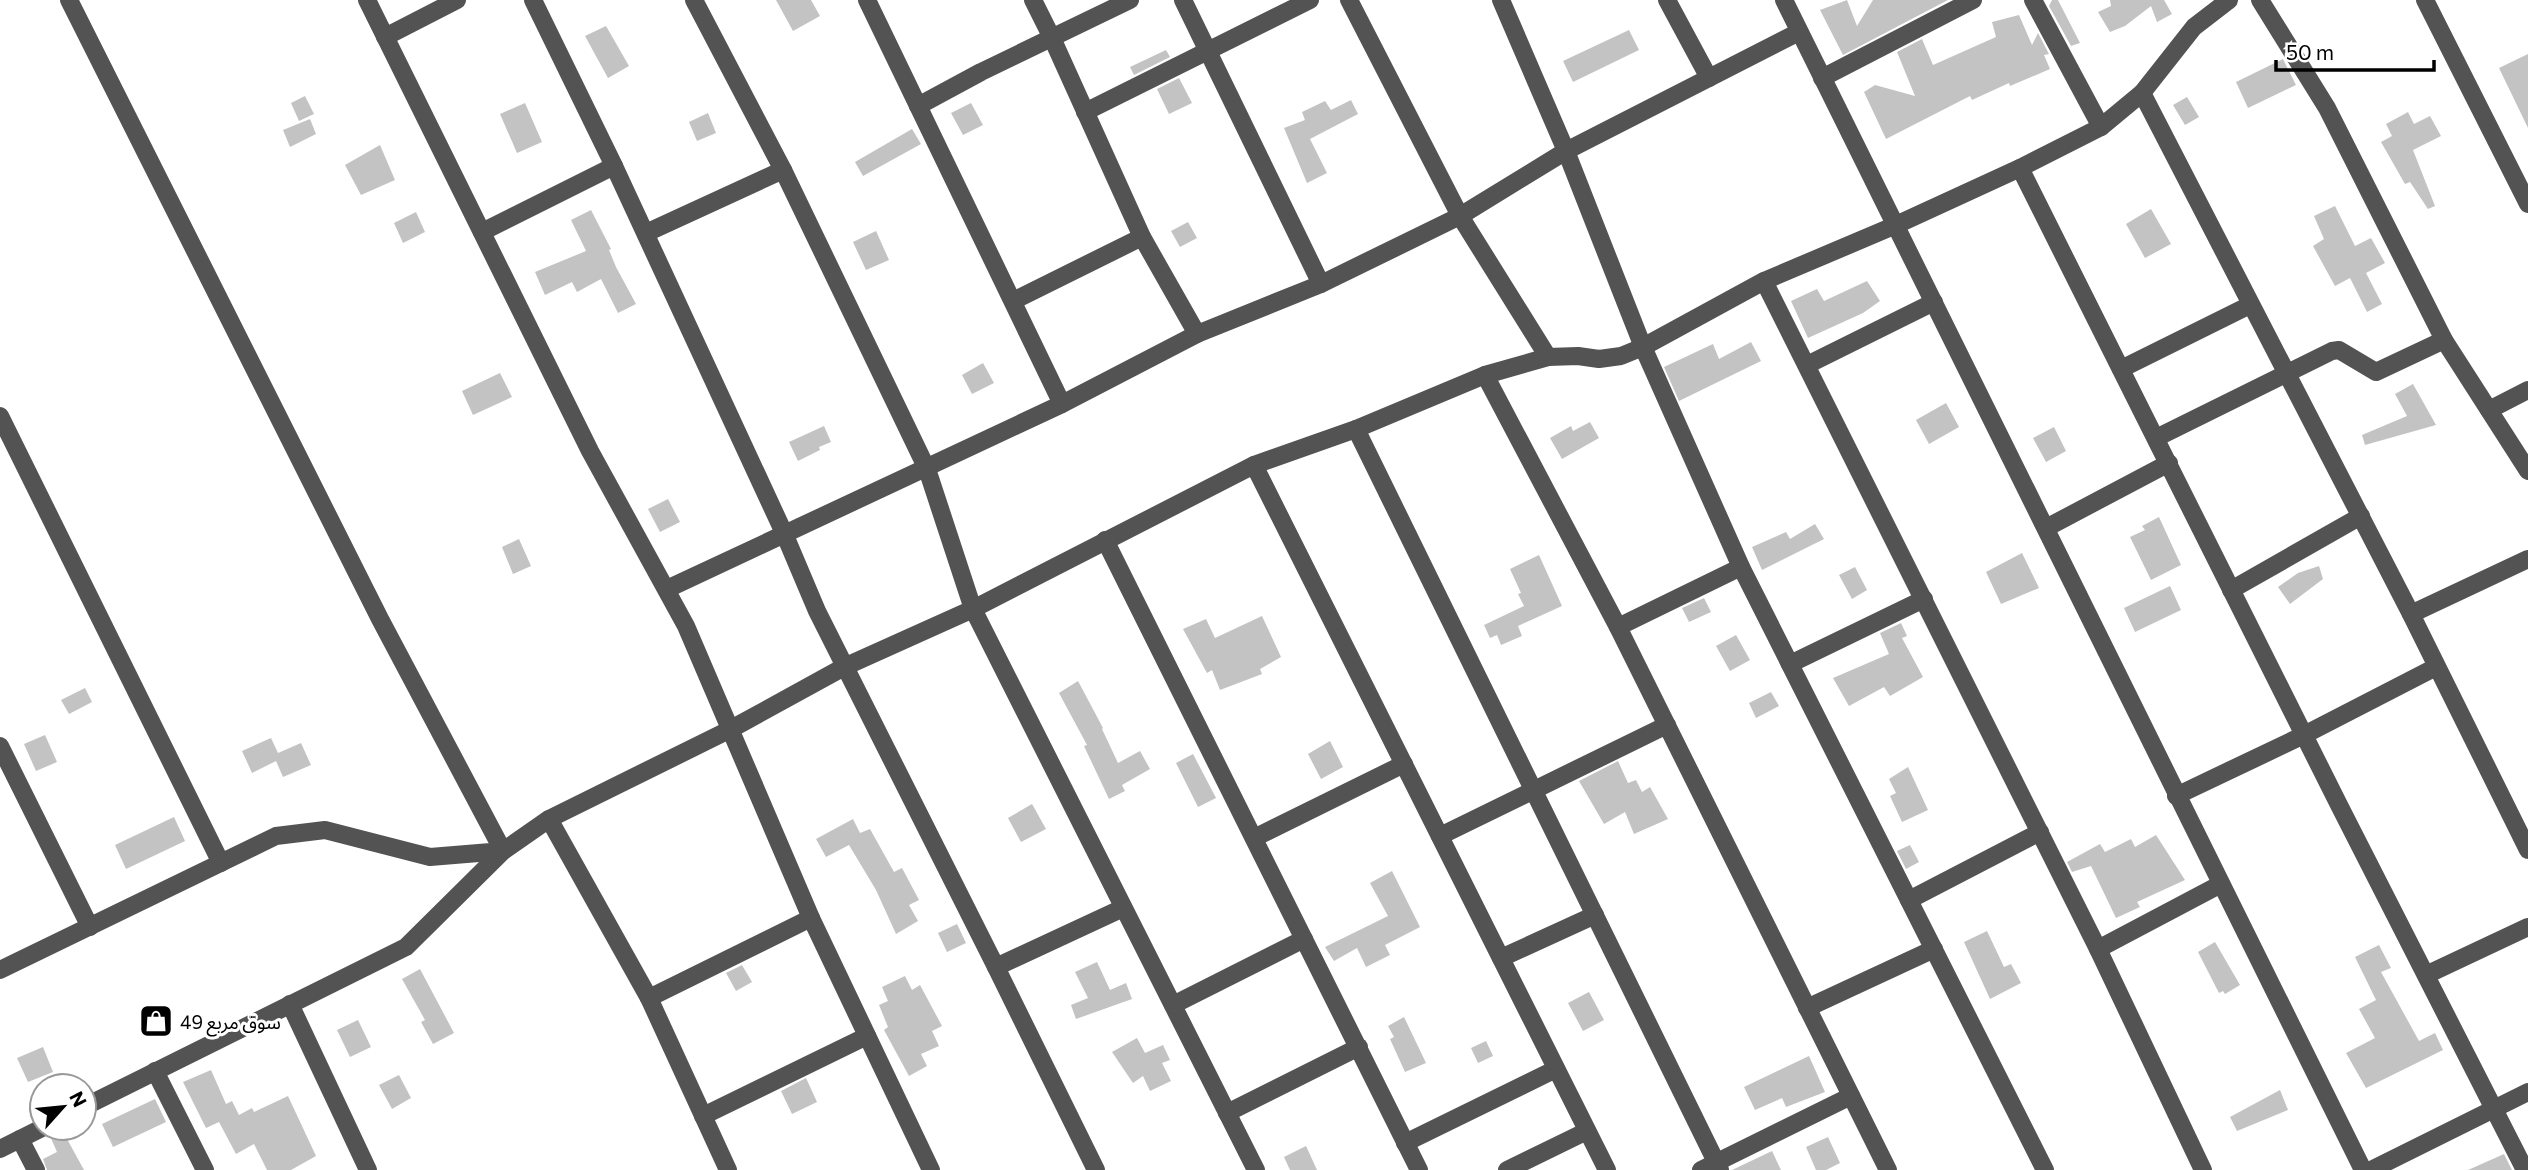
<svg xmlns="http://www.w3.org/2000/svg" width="2528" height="1170" font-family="Commissioner,'Noto Sans Arabic',sans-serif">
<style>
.building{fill:#c3c3c3}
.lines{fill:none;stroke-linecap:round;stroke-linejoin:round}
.minor{stroke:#535353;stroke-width:18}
.labels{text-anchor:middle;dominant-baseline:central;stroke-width:6;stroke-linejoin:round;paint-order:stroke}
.poi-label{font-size:19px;fill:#000;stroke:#fff;text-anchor:start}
</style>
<rect width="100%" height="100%" fill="#fff"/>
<g class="building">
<polygon points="776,0 811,0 820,16 793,31"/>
<polygon points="1847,0 1857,26 1873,0 1948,0 1843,55 1820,10"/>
<polygon points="2052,0 2058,0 2080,43 2071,46 2049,6"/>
<polygon points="2110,0 2164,0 2172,14 2157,22 2151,6 2125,26 2110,32 2098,12 2111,6"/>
<polygon points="2019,15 2032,45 2038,33 2049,54 2044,55 2050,69 2010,86 2009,83 1972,100 1970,96 1886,139 1864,92 1875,85 1915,96 1897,52 1922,39 1933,65 1996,37 1992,22"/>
<polygon points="606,26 629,66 608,78 585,36"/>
<polygon points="1629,30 1639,50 1573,82 1563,61"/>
<polygon points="1166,50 1170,57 1134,75 1130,67"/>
<polygon points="2528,54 2528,128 2499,68"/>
<polygon points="2283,59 2296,85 2248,108 2236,82"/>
<polygon points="1179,78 1192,103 1169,114 1157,89"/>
<polygon points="305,96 314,114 299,121 291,103"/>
<polygon points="2187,97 2199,117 2185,125 2173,105"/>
<polygon points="1351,100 1358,114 1310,139 1327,173 1307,183 1284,128 1305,120 1302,112 1325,101 1331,110"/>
<polygon points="525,103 542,142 517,153 500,114"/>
<polygon points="971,103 983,125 963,135 951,113"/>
<polygon points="2408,112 2414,124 2430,116 2441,136 2413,150 2435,206 2428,209 2410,182 2405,184 2381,142 2392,136 2386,124"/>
<polygon points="708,113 716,133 697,141 689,122"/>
<polygon points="310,119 316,134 290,147 283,130"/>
<polygon points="912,129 921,144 863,176 855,162"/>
<polygon points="380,145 395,180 361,195 345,165"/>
<polygon points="2335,206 2355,246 2371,238 2385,263 2366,273 2382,304 2367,312 2350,278 2335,286 2313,246 2324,239 2314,216"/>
<polygon points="2151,209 2171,244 2145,258 2126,224"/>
<polygon points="591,210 611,249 609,250 616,267 636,304 618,313 601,279 577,292 572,282 545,295 535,272 586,251 571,220"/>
<polygon points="416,212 425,232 403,243 394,223"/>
<polygon points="1188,222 1197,238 1180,247 1171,231"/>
<polygon points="876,231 889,260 866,270 853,242"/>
<polygon points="1867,281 1880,301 1863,313 1808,338 1791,301 1817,289 1824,301"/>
<polygon points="1751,342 1761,361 1679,401 1664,367 1713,344 1719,359"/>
<polygon points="983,363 994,383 972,394 962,375"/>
<polygon points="500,373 512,397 473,415 462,391"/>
<polygon points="2413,384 2436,425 2365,445 2362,435 2407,416 2395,394"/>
<polygon points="1946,403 1959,427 1929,444 1916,420"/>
<polygon points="1590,422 1599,438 1562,459 1550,438 1571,426 1573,431"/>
<polygon points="824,426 831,442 819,447 820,450 798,461 789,442"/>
<polygon points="2054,427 2066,451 2046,462 2033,438"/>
<polygon points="668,499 680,522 660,532 648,509"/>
<polygon points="2159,517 2181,565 2151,580 2130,537 2145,530 2142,526"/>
<polygon points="1815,524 1824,539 1762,570 1752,547 1786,532 1790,539"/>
<polygon points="519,539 531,566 513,574 502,547"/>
<polygon points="2022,553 2039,588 2001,604 1986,572"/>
<polygon points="1539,555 1562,606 1518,626 1522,636 1501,645 1497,635 1490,638 1484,625 1524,606 1518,594 1521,593 1510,569"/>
<polygon points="2319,566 2323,579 2290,604 2278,587 2298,573"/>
<polygon points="1855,567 1867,590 1852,599 1839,575"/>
<polygon points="2170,586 2181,610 2135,632 2124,608"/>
<polygon points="1704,598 1711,612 1689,622 1682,608"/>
<polygon points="1262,616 1281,657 1260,669 1262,674 1220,690 1212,670 1207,673 1183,629 1206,619 1215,638"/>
<polygon points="1901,623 1907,636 1902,638 1923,677 1890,696 1884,687 1849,706 1833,678 1889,654 1880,633"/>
<polygon points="1736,635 1750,660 1730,671 1716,646"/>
<polygon points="1078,681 1103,728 1102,729 1118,763 1140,751 1150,769 1122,785 1125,791 1109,799 1084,746 1087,745 1059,693"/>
<polygon points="85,688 92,702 69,714 61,700"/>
<polygon points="1771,692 1779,706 1756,718 1749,703"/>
<polygon points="45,735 57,762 36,771 24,744"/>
<polygon points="271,738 278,753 301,743 311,765 283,777 276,761 252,773 242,751"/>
<polygon points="1330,741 1343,767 1321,779 1308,754"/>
<polygon points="1193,754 1216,798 1198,807 1176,763"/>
<polygon points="1618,761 1628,783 1636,780 1642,792 1650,787 1668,819 1634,834 1625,812 1604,824 1579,781"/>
<polygon points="1908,767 1928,810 1902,822 1890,796 1896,793 1889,779"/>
<polygon points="1032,804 1046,829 1021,842 1008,818"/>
<polygon points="174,817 185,841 126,869 115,845"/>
<polygon points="853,819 860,833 870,829 894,872 902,868 919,900 909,905 918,921 896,934 876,890 849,845 826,857 816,839"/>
<polygon points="2156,835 2185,880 2137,902 2140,907 2116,918 2091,866 2072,872 2067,862 2100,844 2105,852 2131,839 2135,847"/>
<polygon points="1910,845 1919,862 1906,869 1897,851"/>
<polygon points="1392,871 1420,927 1385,945 1390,955 1366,967 1357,948 1334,961 1325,947 1388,916 1370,883"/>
<polygon points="957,924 966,943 947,952 938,933"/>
<polygon points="1987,931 2004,967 2011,964 2021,983 1990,999 1964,942"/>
<polygon points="2215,942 2240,985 2225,994 2223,991 2219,993 2198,952"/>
<polygon points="2379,945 2391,968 2381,972 2419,1041 2435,1033 2443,1050 2366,1088 2346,1053 2375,1038 2359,1009 2376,1000 2355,957"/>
<polygon points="1097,962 1110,990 1126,983 1132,999 1076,1019 1071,1005 1088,998 1075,972"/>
<polygon points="742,965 752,982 736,991 726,973"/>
<polygon points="420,969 454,1033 433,1044 421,1022 425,1020 402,979"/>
<polygon points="905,976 912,990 920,985 942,1026 932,1031 939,1046 921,1054 927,1066 909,1076 884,1030 888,1027 879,1005 888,1001 882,987"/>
<polygon points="1589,992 1604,1020 1583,1031 1568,1003"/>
<polygon points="1404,1017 1426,1063 1405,1072 1390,1039 1394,1037 1388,1026"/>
<polygon points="358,1020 371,1047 350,1057 337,1030"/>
<polygon points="1137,1038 1145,1053 1163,1045 1170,1060 1162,1063 1171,1081 1150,1091 1143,1076 1133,1083 1112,1052"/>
<polygon points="1486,1041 1493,1056 1478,1063 1471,1048"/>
<polygon points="43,1047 53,1072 28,1082 17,1058"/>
<polygon points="1809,1056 1825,1092 1786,1107 1782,1098 1755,1110 1744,1087"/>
<polygon points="211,1070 226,1104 232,1101 239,1115 252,1108 254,1112 288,1096 316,1156 291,1170 267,1170 254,1144 236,1154 219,1122 206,1128 183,1082"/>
<polygon points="399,1075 411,1098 392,1109 379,1085"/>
<polygon points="806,1078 817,1102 792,1114 781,1091"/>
<polygon points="2280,1090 2288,1110 2237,1131 2230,1117"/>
<polygon points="155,1099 166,1122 113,1147 102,1124"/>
<polygon points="53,1128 61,1128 84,1170 47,1170 43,1159 57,1152 50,1136"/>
<polygon points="1828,1137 1840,1163 1826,1170 1816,1170 1806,1147"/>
<polygon points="1306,1146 1317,1170 1290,1170 1284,1157"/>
<polygon points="1772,1151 1781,1170 1732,1170"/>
<polygon points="2504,1154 2512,1170 2468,1170"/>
</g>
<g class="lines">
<g class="minor">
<polyline points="367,0 590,451 686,626 811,918 931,1170"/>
<polyline points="533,0 614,166"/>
<polyline points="694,0 783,170 927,469 973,609 1256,1170"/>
<polyline points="867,0 1062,404"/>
<polyline points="1033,0 1052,38 1142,237 1197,334"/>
<polyline points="1183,0 1321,284"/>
<polyline points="1349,0 1460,216 1548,357"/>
<polyline points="1501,0 1566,151 1643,347 1741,567 2045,1170"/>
<polyline points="1667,0 1709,78"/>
<polyline points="1784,0 2363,1170"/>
<polyline points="2033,0 2101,127"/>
<polyline points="2260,0 2327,108 2444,340 2528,471"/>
<polyline points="2425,0 2528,204"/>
<polyline points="385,37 457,0"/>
<polyline points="1822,78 1973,0"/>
<polyline points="2142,93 2411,614 2528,850"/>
<polyline points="918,106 981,72 1130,0"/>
<polyline points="1085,112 1310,0"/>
<polyline points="2020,168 2339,805 2525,1170"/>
<polyline points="482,232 614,166 784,533 817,611 996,967 1096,1170"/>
<polyline points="646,233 783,170"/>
<polyline points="1764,281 2098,949 2203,1170"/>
<polyline points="1013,301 1142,237"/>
<polyline points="1807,365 1934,302"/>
<polyline points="2121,369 2250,305"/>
<polyline points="1485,375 1618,627 1888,1170"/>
<polyline points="2489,410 2528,390"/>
<polyline points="0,416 221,863"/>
<polyline points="1356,429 1720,1170"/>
<polyline points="2156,438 2332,351 2339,350 2376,372 2444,340"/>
<polyline points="1254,465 1607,1170"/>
<polyline points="2046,528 2169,463"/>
<polyline points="1105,540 1419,1170"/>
<polyline points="667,589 1062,404 1197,334 1321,284 1460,216 1566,151 1799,32"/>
<polyline points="2231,590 2361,516"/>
<polyline points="2411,614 2528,559"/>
<polyline points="1618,627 1741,567"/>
<polyline points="1790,664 1924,599"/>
<polyline points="0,746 90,927"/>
<polyline points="2176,796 2304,735 2436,667"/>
<polyline points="549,819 649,998 728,1170"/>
<polyline points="1440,836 1667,725"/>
<polyline points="1254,838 1404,764"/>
<polyline points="1909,900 2040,832"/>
<polyline points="2098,949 2221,884"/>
<polyline points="1501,958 1595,915"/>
<polyline points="996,967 1123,908"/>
<polyline points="0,970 276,836 325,830 430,857 503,851 380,619 69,0"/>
<polyline points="2426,975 2528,927"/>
<polyline points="649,998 811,918"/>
<polyline points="290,1004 368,1170"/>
<polyline points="1173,1005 1304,939"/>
<polyline points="1807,1008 1934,949"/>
<polyline points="155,1071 205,1170"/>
<polyline points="84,1107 406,947 503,851 549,819 731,729 844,667 973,609 1254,465 1356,429 1485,375 1548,357 1578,356 1599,359 1621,356 1643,347 1764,281 1896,225 2020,168 2101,127 2142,93 2194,27 2229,0"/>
<polyline points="1227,1113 1359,1047"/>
<polyline points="703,1116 867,1036"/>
<polyline points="20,1139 36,1170"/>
<polyline points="1405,1143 1556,1069"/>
<polyline points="0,1149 42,1128"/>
<polyline points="1507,1170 1587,1131"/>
<polyline points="1701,1170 1851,1096"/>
<polyline points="2371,1170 2528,1092"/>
</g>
</g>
<defs>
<symbol id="shop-square" viewBox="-11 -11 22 22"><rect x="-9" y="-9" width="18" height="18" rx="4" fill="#000" stroke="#fff"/><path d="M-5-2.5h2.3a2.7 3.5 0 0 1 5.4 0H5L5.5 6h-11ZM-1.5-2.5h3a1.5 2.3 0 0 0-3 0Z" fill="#fff"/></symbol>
</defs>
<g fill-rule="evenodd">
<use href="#shop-square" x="137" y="1002" width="38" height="38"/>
</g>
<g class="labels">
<g class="poi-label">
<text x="180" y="1021">سوق مربع 49</text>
</g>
</g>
<g transform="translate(63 1107) rotate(63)"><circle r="33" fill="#ffffff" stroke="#999999" stroke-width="2"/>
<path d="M0-5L12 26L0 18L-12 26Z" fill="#000000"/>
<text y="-10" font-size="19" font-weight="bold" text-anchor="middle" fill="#000000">N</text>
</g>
<path d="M2276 60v10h158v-10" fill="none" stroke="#000000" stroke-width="3.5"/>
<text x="2286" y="60" font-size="21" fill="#000000" stroke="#ffffff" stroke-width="5" paint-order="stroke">50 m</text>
</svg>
